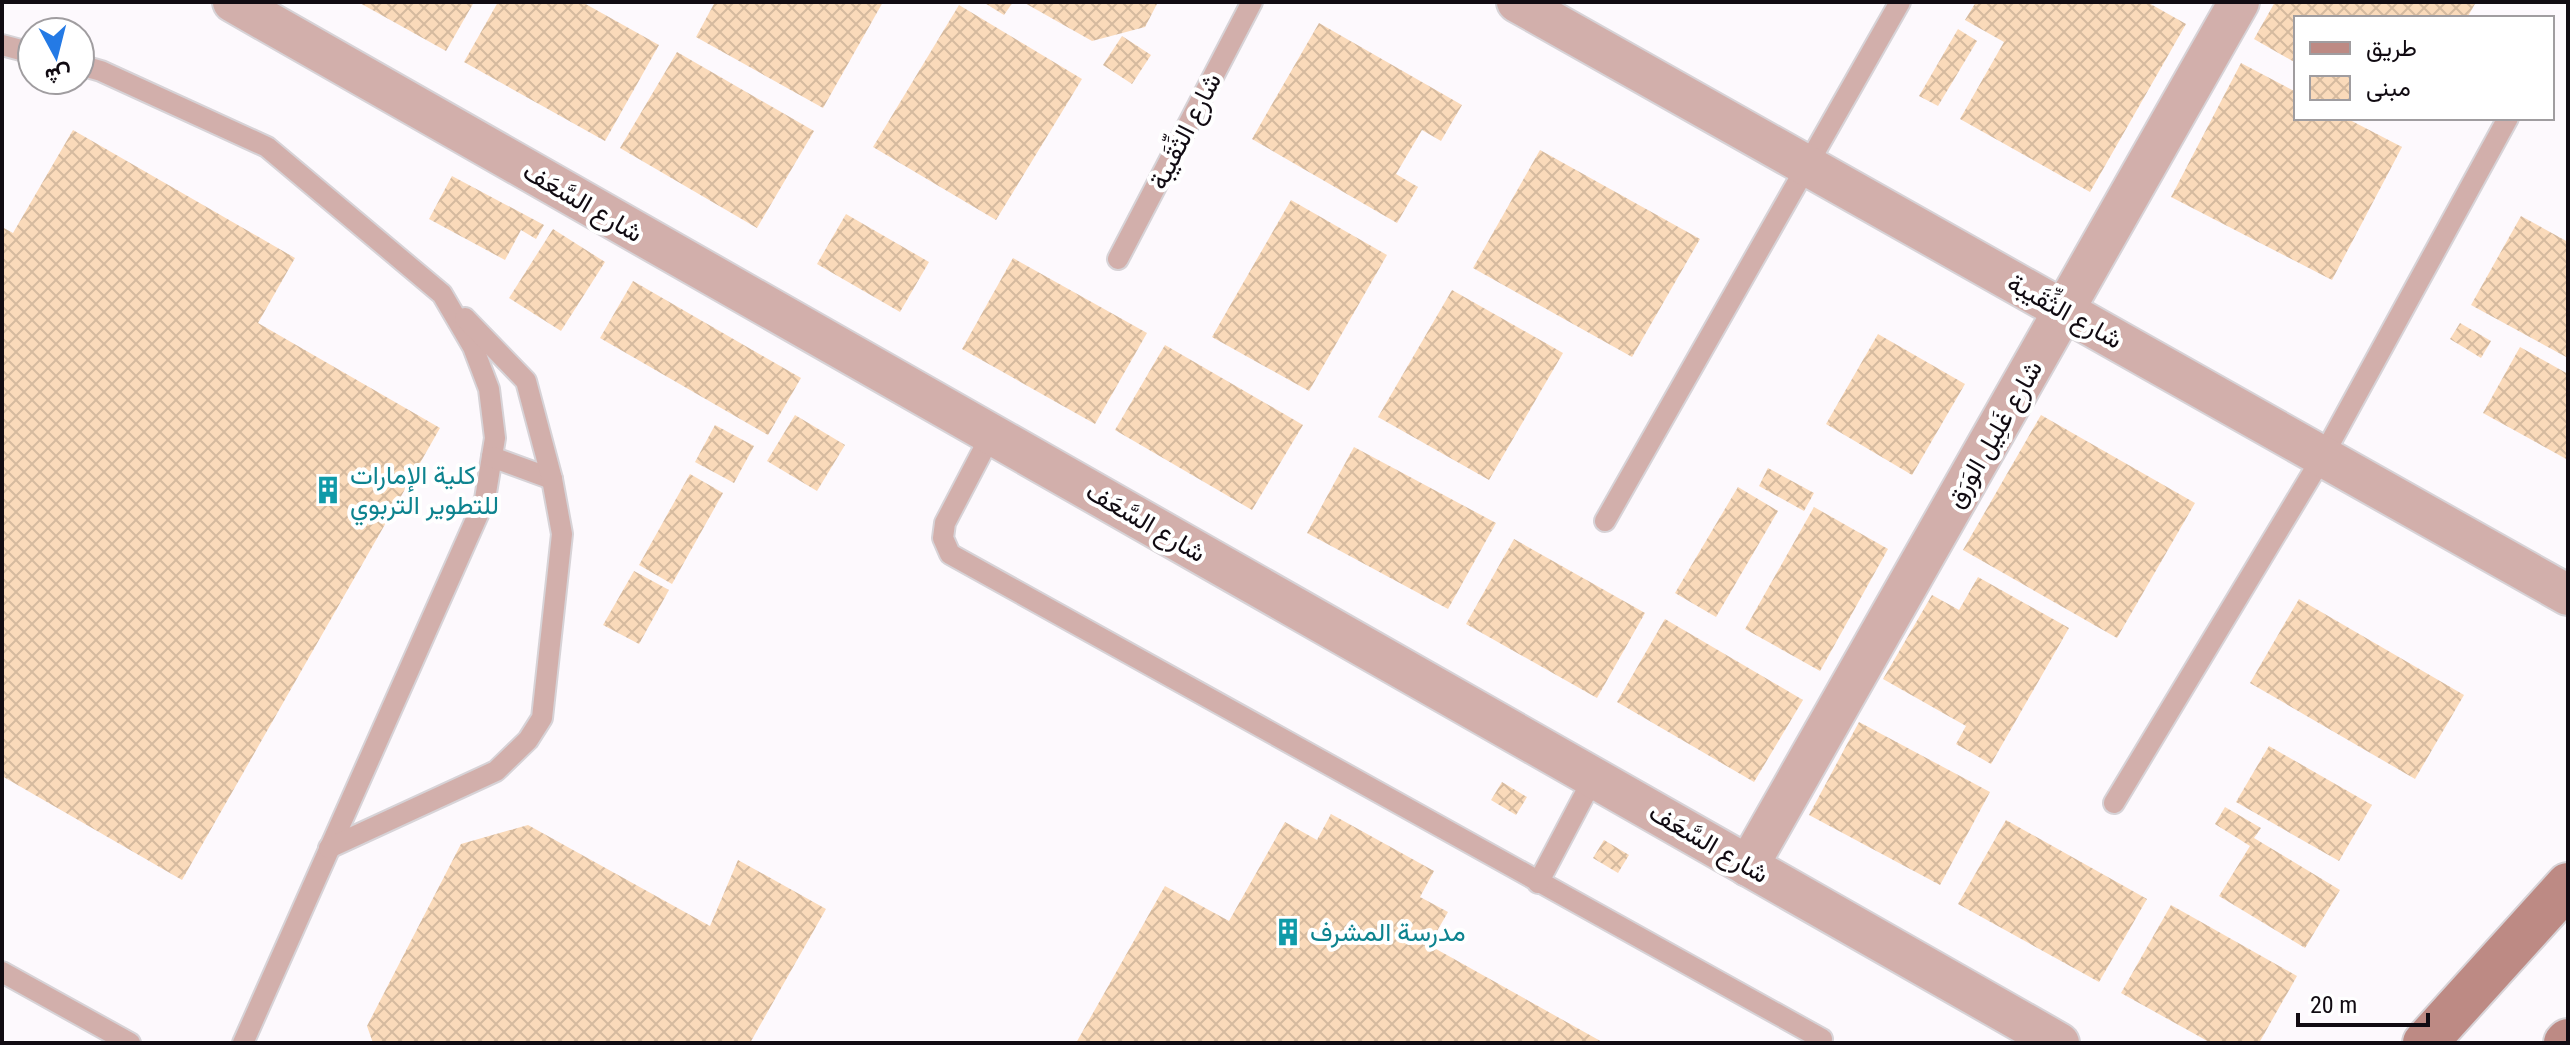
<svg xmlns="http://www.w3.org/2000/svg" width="2570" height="1045" font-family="'Roboto Condensed',Vazirmatn,sans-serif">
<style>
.building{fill:url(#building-cross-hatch)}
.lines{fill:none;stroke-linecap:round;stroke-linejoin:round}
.lane-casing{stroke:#d7d3d7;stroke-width:24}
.street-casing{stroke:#d7d3d7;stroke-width:44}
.secondary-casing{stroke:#d7d3d7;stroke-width:48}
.lane{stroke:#d2afab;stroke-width:20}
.street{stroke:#d2afab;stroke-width:40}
.secondary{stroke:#bd8a84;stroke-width:44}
.labels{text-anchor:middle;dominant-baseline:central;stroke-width:8;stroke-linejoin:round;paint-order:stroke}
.street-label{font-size:26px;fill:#110b12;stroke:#fff}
.culture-label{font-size:26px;fill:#0d838f;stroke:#fff;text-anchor:start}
</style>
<defs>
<pattern id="building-cross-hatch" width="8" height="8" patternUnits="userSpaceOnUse" patternTransform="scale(2)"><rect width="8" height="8" fill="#fadaba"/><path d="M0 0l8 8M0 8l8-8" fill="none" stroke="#d5ba9f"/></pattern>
</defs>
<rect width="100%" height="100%" fill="#fdf9fd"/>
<g class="building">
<polygon points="358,2 474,2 446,51"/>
<polygon points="498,2 582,2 659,45 605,141 464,62"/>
<polygon points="715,2 883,2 823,108 696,37"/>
<polygon points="983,2 1013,2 1004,15"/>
<polygon points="1023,2 1158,2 1145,27 1092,41"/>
<polygon points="1976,2 2147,2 2186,24 2090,192 1960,119 2004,42 1965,20"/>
<polygon points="2275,2 2476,2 2467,18 2296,18 2296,63 2254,39"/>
<polygon points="959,5 1082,79 996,220 873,147"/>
<polygon points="1319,23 1462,105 1441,141 1422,130 1396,174 1418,187 1397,223 1252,139"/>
<polygon points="1958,29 1977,41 1938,106 1919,96"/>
<polygon points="1122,36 1151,55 1132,84 1103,65"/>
<polygon points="677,52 814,131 757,228 620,148"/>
<polygon points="2241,63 2296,92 2296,118 2346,118 2402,147 2332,280 2171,197"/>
<polygon points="73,130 295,258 258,323 440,428 182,880 2,776 2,227 13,233"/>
<polygon points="1540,150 1700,239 1632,357 1473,268"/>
<polygon points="452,176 544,225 536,239 521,230 505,260 429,219"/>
<polygon points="1291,200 1387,255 1309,391 1212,337"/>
<polygon points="846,214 929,262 900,312 817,264"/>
<polygon points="2521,216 2568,242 2568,358 2471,305"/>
<polygon points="553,229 605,262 561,331 509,298"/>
<polygon points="1013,258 1147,333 1095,424 962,349"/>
<polygon points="633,281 801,378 768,435 600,338"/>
<polygon points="1452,290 1563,353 1489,480 1378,417"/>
<polygon points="2460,323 2491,341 2481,358 2450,339"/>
<polygon points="1878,334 1965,384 1912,475 1826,424"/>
<polygon points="1165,345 1303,425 1252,510 1115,430"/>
<polygon points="2520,347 2568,374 2568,460 2483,413"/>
<polygon points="795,415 845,445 817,491 767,461"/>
<polygon points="2041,415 2195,503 2117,638 1963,550"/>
<polygon points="715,425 754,446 734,483 695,462"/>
<polygon points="1354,447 1496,523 1448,609 1307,533"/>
<polygon points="1768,468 1814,493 1804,511 1759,486"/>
<polygon points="690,474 723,493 672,584 639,565"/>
<polygon points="1738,487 1778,511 1716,617 1675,593"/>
<polygon points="1814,507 1888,549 1820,671 1745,629"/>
<polygon points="1514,539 1645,613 1597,698 1466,624"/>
<polygon points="634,571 669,590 639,644 603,625"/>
<polygon points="1978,577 2069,628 1991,764 1956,744 1966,726 1883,679 1932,595 1959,610"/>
<polygon points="2299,599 2464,695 2415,779 2250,683"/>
<polygon points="1665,619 1803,700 1754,782 1617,702"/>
<polygon points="1859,722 1990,792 1940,885 1809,815"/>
<polygon points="2269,746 2372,805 2339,861 2236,802"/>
<polygon points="1502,782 1527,797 1516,815 1491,800"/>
<polygon points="2225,807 2261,828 2254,838 2340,890 2305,948 2219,896 2250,846 2215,824"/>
<polygon points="1331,814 1434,871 1420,897 1448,912 1429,945 1604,1043 1076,1043 1165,886 1229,921 1285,822 1317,840"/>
<polygon points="2006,820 2147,899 2099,982 1958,904"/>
<polygon points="528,825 710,926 738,860 826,909 750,1043 373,1043 367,1026 461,844"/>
<polygon points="1604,840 1629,855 1618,873 1593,858"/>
<polygon points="2171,905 2297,976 2259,1043 2211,1043 2121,993"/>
</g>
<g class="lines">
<defs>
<g id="lane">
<polyline points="2,45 32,53"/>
<polyline points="80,65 101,71 267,147 442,294 473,347 489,389 495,438 485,499 243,1043"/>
<polyline points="1118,259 1252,2"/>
<polyline points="991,435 945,523 943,538 950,554 1822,1039"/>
<polyline points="492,457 552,479"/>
<polyline points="1605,521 1900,2"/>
<polyline points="2114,803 2323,456 2508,118"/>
<polyline points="329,848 496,771 528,740 542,718 562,534 552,479 526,381 465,318"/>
<polyline points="1538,883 1594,777"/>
<polyline points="2,972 130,1043"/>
</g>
<g id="street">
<polyline points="233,2 2059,1043"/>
<polyline points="1517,2 2568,595"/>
<polyline points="1748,866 2239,2"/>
</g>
<g id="secondary">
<polyline points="2425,1043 2568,885"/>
<polyline points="2566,1043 2568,1041"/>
</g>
</defs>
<use href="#lane" class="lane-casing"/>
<use href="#street" class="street-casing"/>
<use href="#secondary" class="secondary-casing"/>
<use href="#lane" class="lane"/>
<use href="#street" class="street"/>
<use href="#secondary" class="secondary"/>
</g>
<defs>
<symbol id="building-bare" viewBox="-9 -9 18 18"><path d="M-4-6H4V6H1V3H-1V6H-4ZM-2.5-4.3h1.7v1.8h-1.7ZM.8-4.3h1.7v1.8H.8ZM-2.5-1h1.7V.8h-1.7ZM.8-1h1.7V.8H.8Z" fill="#0f9aa8" stroke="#fff" stroke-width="2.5" paint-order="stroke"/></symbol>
</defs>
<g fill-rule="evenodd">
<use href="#building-bare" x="308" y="470" width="40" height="40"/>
<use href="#building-bare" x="1268" y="912" width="40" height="40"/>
</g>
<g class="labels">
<g class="street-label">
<text transform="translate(1185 131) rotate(-63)">شارع الثِّقَيبة</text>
<text transform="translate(583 202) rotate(30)">شارع السَّعَف</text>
<text transform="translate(2065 311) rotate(29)">شارع الثِّقَيبة</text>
<text transform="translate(1994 434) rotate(-60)">شارع غَلِيل الوَرَق</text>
<text transform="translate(1146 522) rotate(30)">شارع السَّعَف</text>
<text transform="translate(1709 843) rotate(30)">شارع السَّعَف</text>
</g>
<g class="culture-label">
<text x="350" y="475">كلية الإمارات<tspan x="350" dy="30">للتطوير التربوي</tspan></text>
<text x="1310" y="932">مدرسة المشرف</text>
</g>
</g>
<rect width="2570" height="1045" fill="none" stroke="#110b12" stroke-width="8"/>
<rect x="2294" y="16" width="260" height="104" fill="#ffffff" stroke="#a09da0" stroke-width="2"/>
<rect x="2310" y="42" width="40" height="12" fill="#bd8a84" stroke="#a09da0" stroke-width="2"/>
<text x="2366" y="56" font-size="24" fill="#110b12">طريق</text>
<rect x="2310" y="76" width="40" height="24" fill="url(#building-cross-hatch)" stroke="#a09da0" stroke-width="2"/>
<text x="2366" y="96" font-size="24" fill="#110b12">مبنى</text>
<g transform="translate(56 56) rotate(173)"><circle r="38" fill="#ffffff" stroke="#a09da0" stroke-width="2"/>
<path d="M0-6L14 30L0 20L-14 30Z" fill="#247ae5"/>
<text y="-12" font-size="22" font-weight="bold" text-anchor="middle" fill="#110b12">ش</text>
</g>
<path d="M2298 1013v12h130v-12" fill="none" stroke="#110b12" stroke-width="4"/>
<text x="2310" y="1013" font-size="24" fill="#110b12" stroke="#ffffff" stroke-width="6" paint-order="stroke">20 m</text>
</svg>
